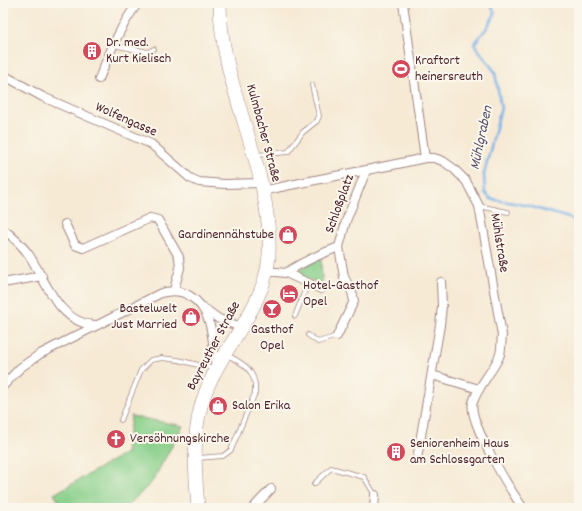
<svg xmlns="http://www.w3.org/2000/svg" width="582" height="511" font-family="Dekko,sans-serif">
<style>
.green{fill:#88cf8a;stroke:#69775a}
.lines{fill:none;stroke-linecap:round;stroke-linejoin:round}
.stream{stroke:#76b0e7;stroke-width:2.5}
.service-casing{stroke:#a08480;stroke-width:5.5}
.minor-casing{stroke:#a08480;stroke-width:10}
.primary-casing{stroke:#a08480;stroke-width:14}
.service{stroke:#fff;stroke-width:4}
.minor{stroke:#fff;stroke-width:8}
.primary{stroke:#fff;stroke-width:13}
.labels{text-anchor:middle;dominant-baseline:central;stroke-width:4;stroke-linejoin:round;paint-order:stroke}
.poi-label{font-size:14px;fill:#4a1f2b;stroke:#fbf7ec;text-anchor:start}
.street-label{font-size:14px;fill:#4a1f2b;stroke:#fbf7ec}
.water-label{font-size:15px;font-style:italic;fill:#59526d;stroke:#fbf7ec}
</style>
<rect width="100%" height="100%" fill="#fbf7ec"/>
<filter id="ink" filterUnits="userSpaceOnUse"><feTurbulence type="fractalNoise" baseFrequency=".025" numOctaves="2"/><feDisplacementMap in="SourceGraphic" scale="8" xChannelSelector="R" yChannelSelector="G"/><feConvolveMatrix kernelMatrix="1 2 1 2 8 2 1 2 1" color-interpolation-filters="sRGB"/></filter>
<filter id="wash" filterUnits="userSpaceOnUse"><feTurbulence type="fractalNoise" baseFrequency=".012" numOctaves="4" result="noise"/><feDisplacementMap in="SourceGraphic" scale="16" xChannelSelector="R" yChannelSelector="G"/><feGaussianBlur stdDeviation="0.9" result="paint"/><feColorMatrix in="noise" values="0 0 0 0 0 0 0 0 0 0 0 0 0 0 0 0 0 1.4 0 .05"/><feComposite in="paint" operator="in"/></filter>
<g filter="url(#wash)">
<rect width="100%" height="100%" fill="#f6ead5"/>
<g class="green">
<polygon points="321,258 322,282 321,284 295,274 294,272"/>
<polygon points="131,416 183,426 152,482 125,508 63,508 54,494 126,453"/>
</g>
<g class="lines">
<polyline class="stream" points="490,3 495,14 486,29 474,44 495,72 501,108 484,174 485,193 491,199 525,205 579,221"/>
</g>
</g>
<g filter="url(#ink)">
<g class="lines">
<defs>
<g id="service">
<polyline points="113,45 148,52 154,49"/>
<polyline points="257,155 288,152 303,132 317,121 319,116 312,85"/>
<polyline points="479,206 508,212"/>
<polyline points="295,316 308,283"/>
<polyline points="308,335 318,342 337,336"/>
<polyline points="121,420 141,370 151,360 162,358 178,360 215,369"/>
<path d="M198 458 223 456 231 450 255 393C257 372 245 364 227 355"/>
<polyline points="314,484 331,468 364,477 375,495"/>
</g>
<g id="minor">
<polyline points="403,3 425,158"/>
<polyline points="3,75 43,97 151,144 190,178 199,182 225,184 260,183"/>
<path d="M99 79C110 52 120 26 138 3"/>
<path d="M262 191C316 179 371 170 425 158H434L443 161 454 169 466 181 479 206 502 335C501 342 502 351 499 357 492 372 479 385 473 402 467 421 511 491 523 508"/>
<polyline points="65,224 75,245 83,248 150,218 158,220 179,257 180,268 174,290"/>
<path d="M3 229C13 237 22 245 29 255 46 281 59 325 97 325"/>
<path d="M266 271 286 273C303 261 320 254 339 247"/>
<polyline points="286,273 321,289"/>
<polyline points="3,283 42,276"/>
<polyline points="205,309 219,319 241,327"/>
<polyline points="337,336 354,301 352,292 344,277 339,247 346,221 366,171"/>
<polyline points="432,375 479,389"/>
<path d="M3 386 20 368 40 354 161 293C172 290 181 290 190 296 215 312 212 343 216 369"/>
<polyline points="417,459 440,325 442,306 441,282"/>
<polyline points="253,508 271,489"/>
<polyline points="374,508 375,495"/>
</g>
<path id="primary" d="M198 508C195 469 191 428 206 391 223 346 266 306 269 255 273 168 220 89 220 3"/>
</defs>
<use href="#service" class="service-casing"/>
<use href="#minor" class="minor-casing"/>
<use href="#primary" class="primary-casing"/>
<use href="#service" class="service"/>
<use href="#minor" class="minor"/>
<use href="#primary" class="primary"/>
</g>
</g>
<defs>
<symbol id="building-disc" viewBox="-11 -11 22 22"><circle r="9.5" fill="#d1495b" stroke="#fbf7ec"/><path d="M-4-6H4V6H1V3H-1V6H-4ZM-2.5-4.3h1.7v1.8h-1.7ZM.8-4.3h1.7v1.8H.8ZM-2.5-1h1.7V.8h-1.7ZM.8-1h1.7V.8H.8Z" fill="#fff"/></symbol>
<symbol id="stadium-disc" viewBox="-11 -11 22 22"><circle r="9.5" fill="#d1495b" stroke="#fbf7ec"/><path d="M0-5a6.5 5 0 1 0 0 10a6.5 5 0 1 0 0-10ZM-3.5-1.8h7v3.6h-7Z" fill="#fff"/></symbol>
<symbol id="shop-disc" viewBox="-11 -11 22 22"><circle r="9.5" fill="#d1495b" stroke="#fbf7ec"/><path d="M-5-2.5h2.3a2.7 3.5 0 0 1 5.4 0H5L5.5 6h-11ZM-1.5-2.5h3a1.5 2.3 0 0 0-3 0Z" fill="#fff"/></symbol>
<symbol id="hotel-disc" viewBox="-11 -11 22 22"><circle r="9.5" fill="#d1495b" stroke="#fbf7ec"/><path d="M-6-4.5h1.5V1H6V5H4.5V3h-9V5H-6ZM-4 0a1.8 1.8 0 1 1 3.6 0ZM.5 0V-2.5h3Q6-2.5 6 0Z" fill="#fff"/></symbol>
<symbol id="bar-disc" viewBox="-11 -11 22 22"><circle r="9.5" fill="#d1495b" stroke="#fbf7ec"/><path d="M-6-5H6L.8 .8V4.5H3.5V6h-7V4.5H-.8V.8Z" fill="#fff"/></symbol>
<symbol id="church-disc" viewBox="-11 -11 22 22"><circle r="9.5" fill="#d1495b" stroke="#fbf7ec"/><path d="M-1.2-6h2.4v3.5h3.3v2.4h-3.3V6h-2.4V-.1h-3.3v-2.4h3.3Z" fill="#fff"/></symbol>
</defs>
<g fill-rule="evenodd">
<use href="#building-disc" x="81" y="40" width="22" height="22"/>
<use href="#stadium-disc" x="390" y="58" width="22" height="22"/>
<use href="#shop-disc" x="277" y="224" width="22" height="22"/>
<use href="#hotel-disc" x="278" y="283" width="22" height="22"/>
<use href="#bar-disc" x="261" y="298" width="22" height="22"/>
<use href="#shop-disc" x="180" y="306" width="22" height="22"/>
<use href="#shop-disc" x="207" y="395" width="22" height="22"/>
<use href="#church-disc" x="105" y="428" width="22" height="22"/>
<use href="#building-disc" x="385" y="441" width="22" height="22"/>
</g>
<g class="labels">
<g class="poi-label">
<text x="106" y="43">Dr. med.<tspan x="106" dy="16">Kurt Kielisch</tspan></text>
<text x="415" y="61">Kraftort<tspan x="415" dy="16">heinersreuth</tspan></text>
<text x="274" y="235" text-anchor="end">Gardinennähstube</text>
<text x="303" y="286">Hotel-Gasthof<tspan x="303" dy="16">Opel</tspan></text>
<text x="177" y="309" text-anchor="end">Bastelwelt<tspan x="177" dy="16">Just Married</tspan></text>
<text x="272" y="330" text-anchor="middle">Gasthof<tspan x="272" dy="16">Opel</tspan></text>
<text x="232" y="406">Salon Erika</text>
<text x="130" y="439">Versöhnungskirche</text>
<text x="410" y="444">Seniorenheim Haus<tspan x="410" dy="16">am Schlossgarten</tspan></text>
</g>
<g class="street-label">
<text transform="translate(126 120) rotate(24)">Wolfengasse</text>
<text transform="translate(263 133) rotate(75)">Kulmbacher Straße</text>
<text transform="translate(340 204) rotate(-70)">Schloßplatz</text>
<text transform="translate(499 243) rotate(81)">Mühlstraße</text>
<text transform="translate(214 346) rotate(-62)">Bayreuther Straße</text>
</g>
<g class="water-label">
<text transform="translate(482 138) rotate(-78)">Mühlgraben</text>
</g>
</g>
<rect width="582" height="511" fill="none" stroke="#fbf7ec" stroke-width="16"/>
</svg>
